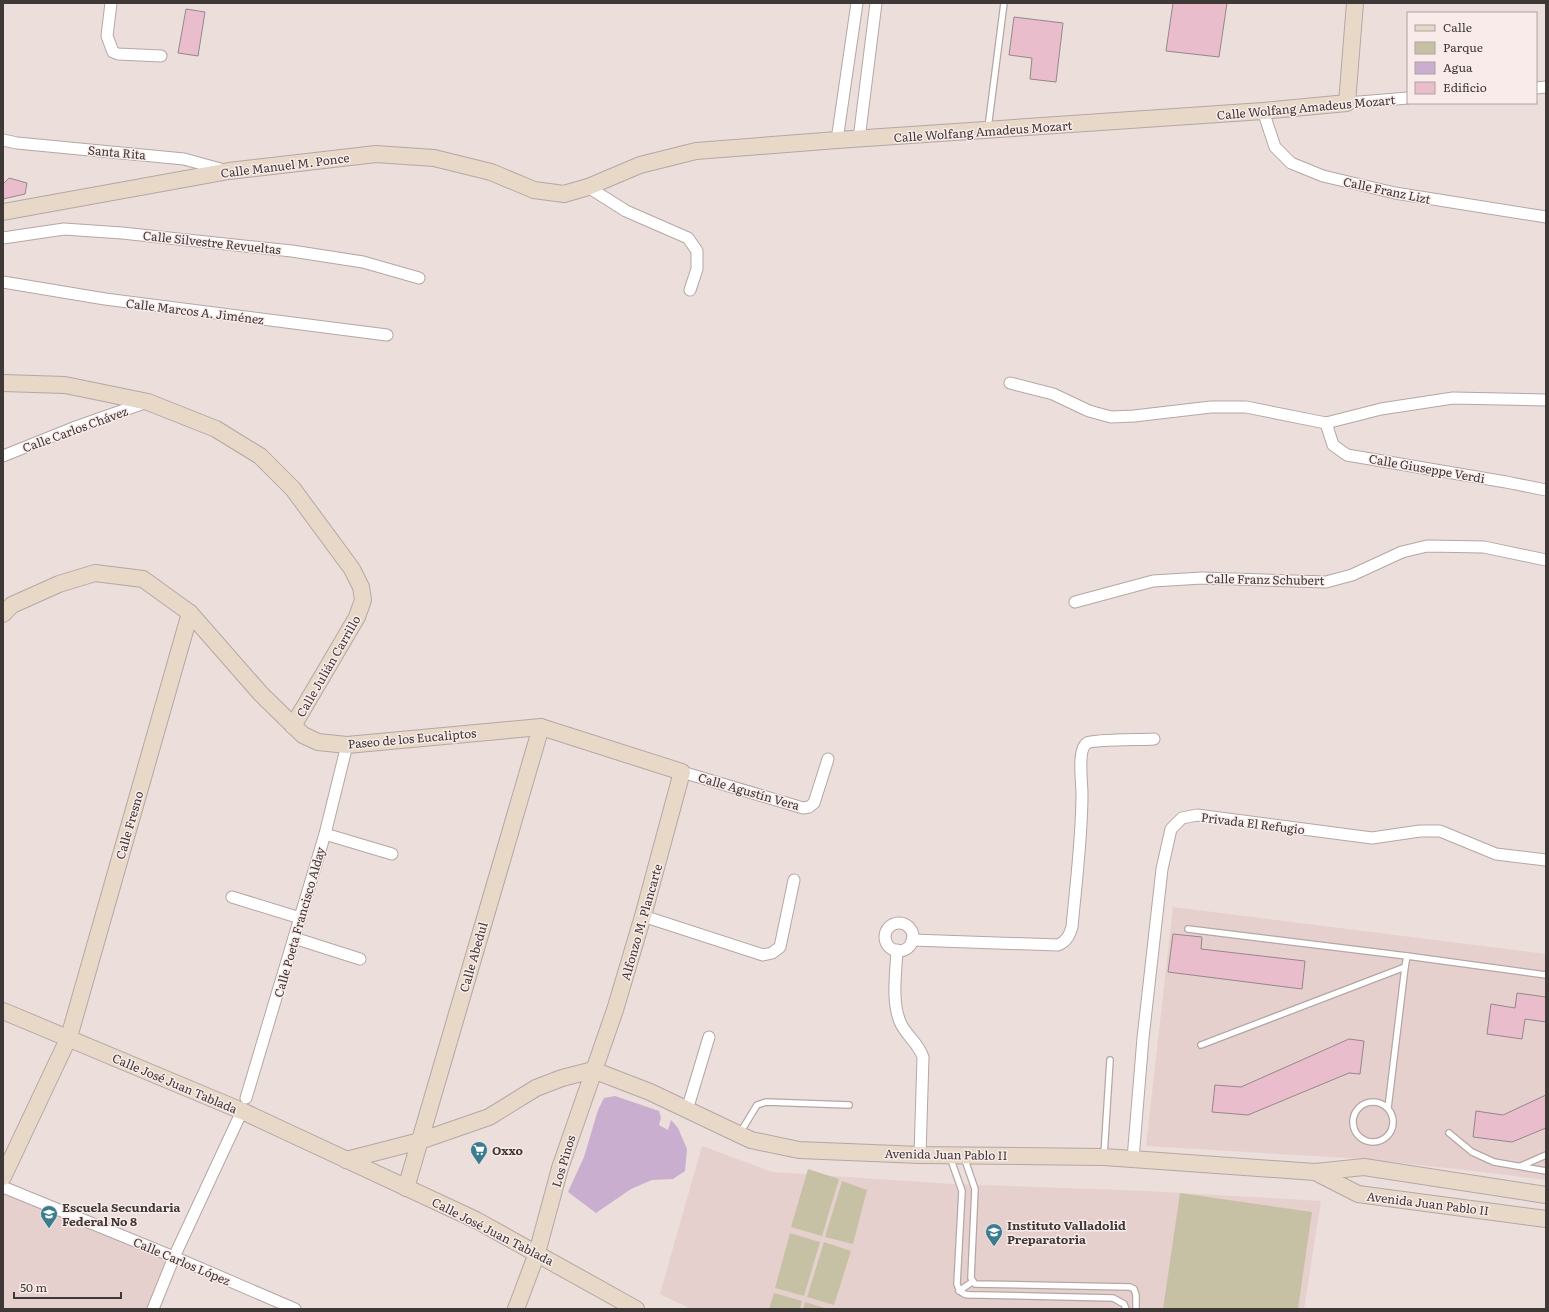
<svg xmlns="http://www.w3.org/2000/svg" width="1549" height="1312" font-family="Literata,serif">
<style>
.built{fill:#e6d0cd}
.green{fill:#c6c1a5}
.water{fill:#c9aed0}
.building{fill:#eabdcd;stroke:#94888c}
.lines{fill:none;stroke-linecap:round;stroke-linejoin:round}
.lane-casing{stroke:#b4a7a5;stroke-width:8}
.street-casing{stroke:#b4a7a5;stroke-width:13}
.secondary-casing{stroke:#b4a7a5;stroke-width:18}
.lane{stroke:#fff;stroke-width:5.5}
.street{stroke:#fff;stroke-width:11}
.secondary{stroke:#e8d8c8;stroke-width:16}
.labels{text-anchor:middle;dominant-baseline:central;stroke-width:3;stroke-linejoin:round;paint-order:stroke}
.street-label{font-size:12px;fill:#3e3837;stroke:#f9ebe9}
.poi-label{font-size:12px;font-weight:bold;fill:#3e3837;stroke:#f9ebe9;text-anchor:start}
</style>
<rect width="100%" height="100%" fill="#ebdedb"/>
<g class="built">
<polygon points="1173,907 1546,954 1546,1180 1483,1172 1364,1159 1146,1146"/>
<polygon points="702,1146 772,1172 952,1184 1147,1191 1321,1201 1304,1309 691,1309 660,1294"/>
<polygon points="6,1193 170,1259 148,1309 3,1309 3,1198"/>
</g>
<g class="green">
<polygon points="808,1169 839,1179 822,1236 791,1227"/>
<polygon points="842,1181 867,1190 853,1244 825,1237"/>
<polygon points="1180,1193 1312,1212 1298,1309 1163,1309"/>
<polygon points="790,1233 820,1242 804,1296 775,1288"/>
<polygon points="824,1242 851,1251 834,1305 807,1297"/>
<polygon points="774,1293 802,1301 800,1309 769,1309"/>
<polygon points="805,1302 828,1309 803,1309"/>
</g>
<polygon class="water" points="615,1096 659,1111 661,1118 659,1125 668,1130 671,1120 678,1128 687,1149 685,1171 673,1179 652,1180 631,1189 596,1213 568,1192 584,1157 598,1110 604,1098"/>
<g class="building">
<polygon points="1173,3 1227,3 1219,57 1166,51"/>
<polygon points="186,9 205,12 198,56 178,53"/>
<polygon points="1014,17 1063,23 1056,82 1030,79 1032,58 1009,55"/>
<polygon points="9,178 27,183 25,194 3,199 3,184"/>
<polygon points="1173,934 1202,937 1201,949 1305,961 1302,989 1168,972"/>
<polygon points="1517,993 1546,997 1546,1022 1525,1019 1522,1039 1487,1034 1491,1004 1515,1008"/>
<polygon points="1349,1039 1364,1041 1360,1074 1349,1073 1248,1115 1212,1112 1215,1085 1241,1087"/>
<polygon points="1546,1095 1546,1128 1512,1142 1473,1137 1476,1111 1503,1115"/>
</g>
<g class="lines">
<defs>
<g id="lane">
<polyline points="988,128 1004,3"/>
<polyline points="1188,929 1407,956"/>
<polyline points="1201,1045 1405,967 1407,956 1546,975"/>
<circle cx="1373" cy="1122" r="20"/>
<polyline points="1388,1108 1405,967"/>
<polyline points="740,1133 757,1105 766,1102 849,1105"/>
<polyline points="1449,1133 1472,1152 1494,1162 1546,1171"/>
<polyline points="1104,1155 1110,1060"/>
<path d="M950 1157 962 1191 957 1284C961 1297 968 1295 980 1295L1113 1298 1124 1304 1126 1309"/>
<polyline points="964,1157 975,1189 971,1278 975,1284 1130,1287 1134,1289 1136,1295 1136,1309"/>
<polyline points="1521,1166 1546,1155"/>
<polyline points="959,1291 972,1282"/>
</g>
<g id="street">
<polyline points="111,3 107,36 113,52 118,54 161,56"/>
<polyline points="1536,88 1546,87"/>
<polyline points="1347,103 1408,98"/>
<polyline points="1263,111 1275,147 1291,163 1323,176 1395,193 1546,217"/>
<polyline points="859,139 876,3"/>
<polyline points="3,140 17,143 184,159 224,170"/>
<polyline points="837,140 857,3"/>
<polyline points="588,187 626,211 688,238 697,251 697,269 690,290"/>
<polyline points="3,238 64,229 122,233 292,251 363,262 419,278"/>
<polyline points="3,282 105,299 387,335"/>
<polyline points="1010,383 1053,394 1089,411 1111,417 1134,416 1211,407 1246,407 1326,423 1381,409 1453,398 1546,400"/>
<polyline points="1326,423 1333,445 1347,455 1506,482 1546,490"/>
<polyline points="3,456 73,428 147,402"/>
<polyline points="1075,602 1153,581 1202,578 1326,582 1352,575 1402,552 1427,546 1484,547 1546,560"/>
<polyline points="682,772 803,808 809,807 814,803 828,759"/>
<polyline points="325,834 392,854"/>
<polyline points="232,897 300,918"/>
<polyline points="643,916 763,955 772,953 780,947 794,880"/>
<circle cx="899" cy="937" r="14"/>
<polyline points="294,938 360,959"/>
<path d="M912 940 1058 945C1067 941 1069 936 1072 927 1076 882 1082 838 1082 793 1082 783 1077 749 1087 743 1095 739 1142 740 1154 739"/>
<path d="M897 950C896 973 891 1003 901 1024 907 1036 918 1043 923 1057L920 1155"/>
<polyline points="246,1098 325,834 347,745"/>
<polyline points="687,1110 709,1037"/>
<polyline points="1133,1159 1143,1038 1162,869 1171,829 1182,818 1197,815 1372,838 1420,831 1440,831 1496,854 1546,860"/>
<polyline points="3,1187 174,1257 295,1309"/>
<polyline points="153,1309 174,1257 242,1111"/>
</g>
<g id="secondary">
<polyline points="3,212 229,171 376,154 434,158 491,172 534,190 564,194 588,187 640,165 696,151 837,140 1263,111 1347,103 1355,3"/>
<polyline points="3,383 65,385 148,402 216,429 260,456 293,489 352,569 361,587 363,600 357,617 293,726"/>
<polyline points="3,614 12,605 59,584 95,573 143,579 190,613 261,694 303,735 318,742 347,745 541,727 682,772 643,916 615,1010 560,1168 537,1253 516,1309"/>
<polyline points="3,1011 242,1111 476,1220 636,1309"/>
<polyline points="593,1070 650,1092 751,1140 799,1150 920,1155 1104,1157 1315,1172 1364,1167 1546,1195"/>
<polyline points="346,1160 420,1141 489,1117 536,1088 562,1078 593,1070"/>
<polyline points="1315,1172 1358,1194 1546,1219"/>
<polyline points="3,1177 69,1037 190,613"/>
<polyline points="406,1188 541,727"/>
</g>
</defs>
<use href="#lane" class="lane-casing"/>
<use href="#street" class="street-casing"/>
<use href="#secondary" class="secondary-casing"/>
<use href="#lane" class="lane"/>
<use href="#street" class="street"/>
<use href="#secondary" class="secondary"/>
</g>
<defs>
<symbol id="supermarket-pin" viewBox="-11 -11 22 30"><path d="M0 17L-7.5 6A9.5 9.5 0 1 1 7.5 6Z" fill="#3a7d8e" stroke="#f9ebe9"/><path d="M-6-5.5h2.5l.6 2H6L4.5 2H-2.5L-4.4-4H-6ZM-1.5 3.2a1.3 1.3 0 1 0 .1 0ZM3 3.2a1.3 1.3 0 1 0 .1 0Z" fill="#fff"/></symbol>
<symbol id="school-pin" viewBox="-11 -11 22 30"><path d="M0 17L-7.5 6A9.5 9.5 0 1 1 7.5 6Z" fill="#3a7d8e" stroke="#f9ebe9"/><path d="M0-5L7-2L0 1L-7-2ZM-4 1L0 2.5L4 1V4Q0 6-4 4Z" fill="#fff"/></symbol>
<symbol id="university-pin" viewBox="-11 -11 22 30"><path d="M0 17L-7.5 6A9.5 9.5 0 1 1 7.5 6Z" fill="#3a7d8e" stroke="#f9ebe9"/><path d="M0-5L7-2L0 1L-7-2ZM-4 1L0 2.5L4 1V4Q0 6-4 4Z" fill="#fff"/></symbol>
</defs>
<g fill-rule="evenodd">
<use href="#supermarket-pin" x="469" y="1140" width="20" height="27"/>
<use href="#school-pin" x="39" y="1204" width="20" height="27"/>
<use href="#university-pin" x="984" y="1222" width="20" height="27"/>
</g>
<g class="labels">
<g class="street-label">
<text transform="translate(1306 107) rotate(-5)">Calle Wolfang Amadeus Mozart</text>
<text transform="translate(983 131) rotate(-4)">Calle Wolfang Amadeus Mozart</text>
<text transform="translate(117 152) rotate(5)">Santa Rita</text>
<text transform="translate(285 165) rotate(-7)">Calle Manuel M. Ponce</text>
<text transform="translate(1387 190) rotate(12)">Calle Franz Lizt</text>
<text transform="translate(212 242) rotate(6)">Calle Silvestre Revueltas</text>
<text transform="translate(195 311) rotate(7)">Calle Marcos A. Jiménez</text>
<text transform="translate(75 429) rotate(-20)">Calle Carlos Chávez</text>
<text transform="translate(1427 468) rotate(10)">Calle Giuseppe Verdi</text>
<text transform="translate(1265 579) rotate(1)">Calle Franz Schubert</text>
<text transform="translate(328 666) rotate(-60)">Calle Julián Carrillo</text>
<text transform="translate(412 738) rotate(-5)">Paseo de los Eucaliptos</text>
<text transform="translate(749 791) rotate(16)">Calle Agustín Vera</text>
<text transform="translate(1253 823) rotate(7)">Privada El Refugio</text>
<text transform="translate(129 825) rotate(-74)">Calle Fresno</text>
<text transform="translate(299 922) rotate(-74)">Calle Poeta Francisco Alday</text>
<text transform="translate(641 922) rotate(-74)">Alfonzo M. Plancarte</text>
<text transform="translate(473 957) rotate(-74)">Calle Abedul</text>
<text transform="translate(175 1083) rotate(23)">Calle José Juan Tablada</text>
<text transform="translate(946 1154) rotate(1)">Avenida Juan Pablo II</text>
<text transform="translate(563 1161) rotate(-73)">Los Pinos</text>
<text transform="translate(1428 1203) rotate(7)">Avenida Juan Pablo II</text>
<text transform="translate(493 1231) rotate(27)">Calle José Juan Tablada</text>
<text transform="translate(182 1261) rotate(23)">Calle Carlos López</text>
</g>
<g class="poi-label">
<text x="492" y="1150">Oxxo</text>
<text x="62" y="1207">Escuela Secundaria<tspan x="62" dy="14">Federal No 8</tspan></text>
<text x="1007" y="1225">Instituto Valladolid<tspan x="1007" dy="14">Preparatoria</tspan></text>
</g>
</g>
<rect width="1549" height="1312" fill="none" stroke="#3e3837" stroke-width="8"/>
<rect x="1407" y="12" width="130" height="92" fill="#f9ebe9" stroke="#aea3a2"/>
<rect x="1415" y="25" width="20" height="6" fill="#e8d8c8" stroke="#aea3a2"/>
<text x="1443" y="32" font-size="12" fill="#3e3837">Calle</text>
<rect x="1415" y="42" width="20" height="12" fill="#c6c1a5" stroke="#aea3a2"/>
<text x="1443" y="52" font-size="12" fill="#3e3837">Parque</text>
<rect x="1415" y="62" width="20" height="12" fill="#c9aed0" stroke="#aea3a2"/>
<text x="1443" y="72" font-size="12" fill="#3e3837">Agua</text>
<rect x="1415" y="82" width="20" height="12" fill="#eabdcd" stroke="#aea3a2"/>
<text x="1443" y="92" font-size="12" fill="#3e3837">Edificio</text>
<path d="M14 1292v6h107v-6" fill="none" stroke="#3e3837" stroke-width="2"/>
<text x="20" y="1292" font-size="12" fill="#3e3837" stroke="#f9ebe9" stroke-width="3" paint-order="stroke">50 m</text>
</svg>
